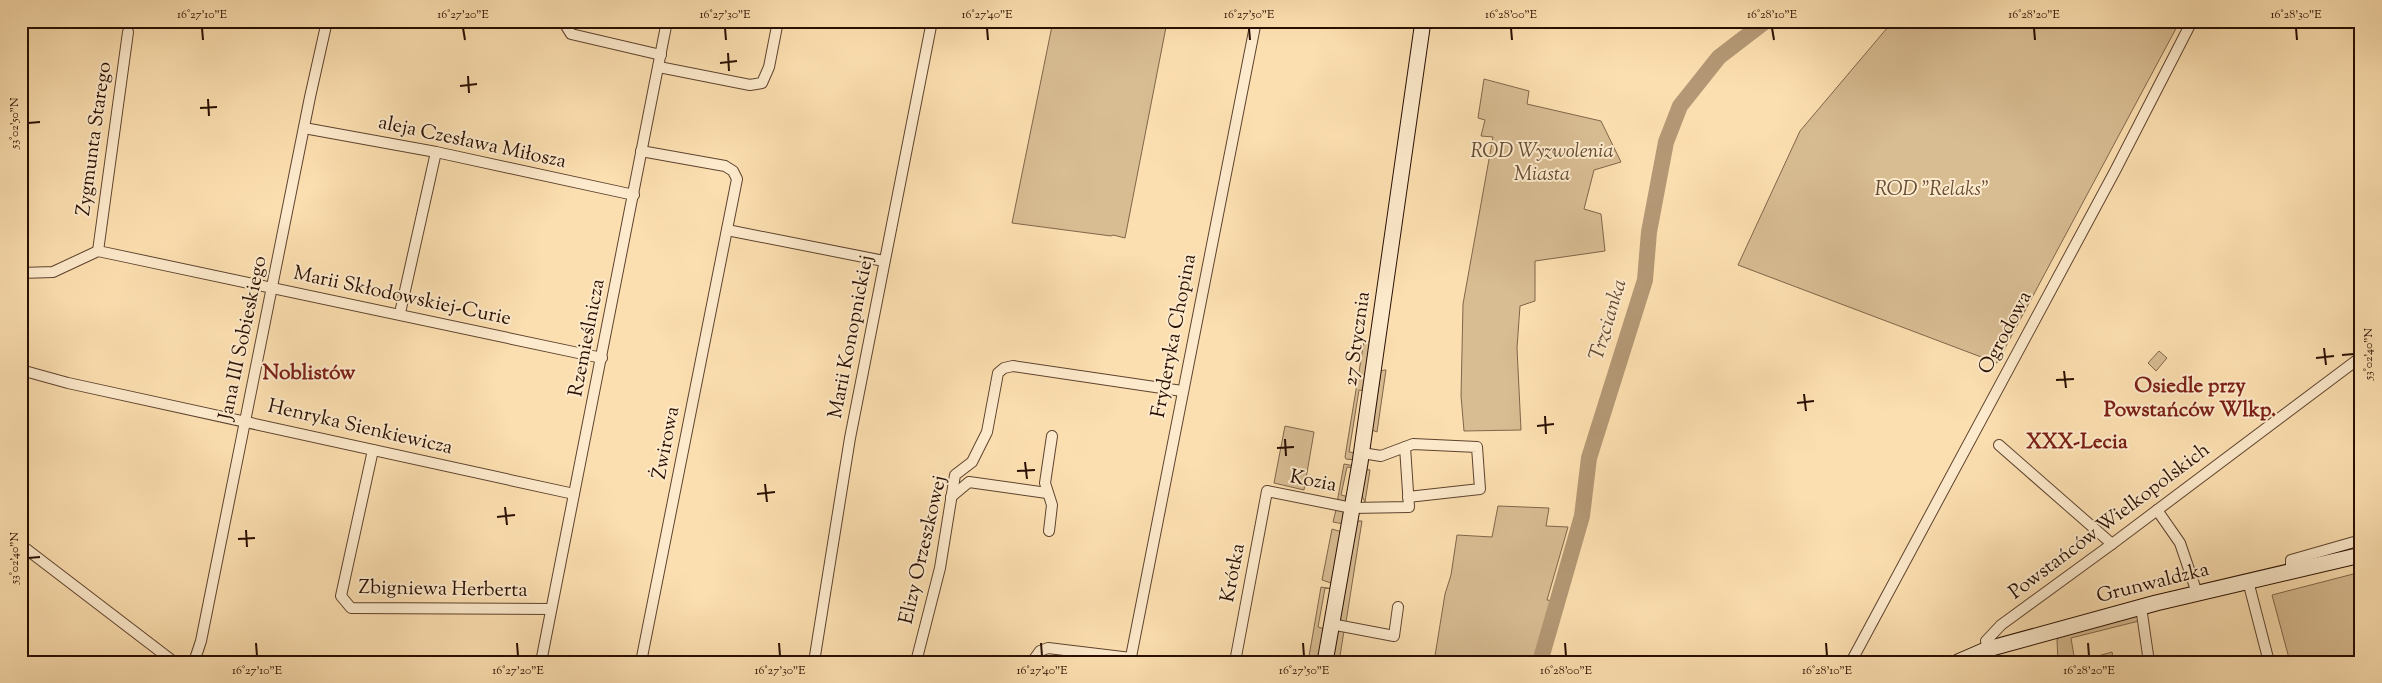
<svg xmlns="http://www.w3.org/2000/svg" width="2382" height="683" font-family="'Sorts Mill Goudy',serif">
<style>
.green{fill:#d8bc92;stroke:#80664a}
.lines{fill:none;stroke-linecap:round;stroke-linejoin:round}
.river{stroke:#b49875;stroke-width:16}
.minor-casing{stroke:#5e432e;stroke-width:12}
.secondary-casing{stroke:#290f02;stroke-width:17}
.minor{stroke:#fdeacc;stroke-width:10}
.secondary{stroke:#fdeacc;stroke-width:15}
.ticks{fill:none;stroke:#290f02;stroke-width:2}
.labels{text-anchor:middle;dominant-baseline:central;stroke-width:4;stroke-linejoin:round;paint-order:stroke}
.street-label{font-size:20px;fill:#290f02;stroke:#fdeacc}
.park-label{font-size:20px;font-style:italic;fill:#664c34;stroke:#fdeacc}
.water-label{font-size:21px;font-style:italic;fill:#684d36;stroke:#fdeacc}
.neighbourhood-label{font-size:21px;font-weight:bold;fill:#7a1f14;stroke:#fdeacc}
.neatline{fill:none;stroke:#290f02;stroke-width:2}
.ticks-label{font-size:12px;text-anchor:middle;fill:#290f02}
</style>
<rect width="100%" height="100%" fill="#fcdfb0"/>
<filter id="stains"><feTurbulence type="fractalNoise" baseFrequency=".004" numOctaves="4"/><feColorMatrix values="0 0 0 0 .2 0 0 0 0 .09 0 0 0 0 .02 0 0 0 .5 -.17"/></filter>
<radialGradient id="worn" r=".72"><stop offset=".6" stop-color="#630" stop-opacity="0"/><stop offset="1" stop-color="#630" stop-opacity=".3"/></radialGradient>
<g class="green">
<polygon points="1053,21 1138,21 1166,27 1125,238 1113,235 1111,236 1012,223"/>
<polygon points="1893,21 2180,21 1997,363 1738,265 1800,131"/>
<polygon points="1484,79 1529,91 1527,104 1601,121 1621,162 1594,170 1584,209 1601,214 1605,251 1535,261 1535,301 1520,306 1517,348 1521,430 1464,431 1461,396 1463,304 1493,137 1481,136 1485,120 1478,118"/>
<polygon points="1364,341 1370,342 1367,391 1359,390 1349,452 1357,453 1356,460 1346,459 1345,457"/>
<polygon points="2159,351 2167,358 2156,371 2148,363"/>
<polygon points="1384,370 1386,370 1377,432 1372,430 1381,371"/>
<polygon points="1285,426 1314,432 1304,490 1274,483"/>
<polygon points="1344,464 1355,466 1355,468 1347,467 1341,495 1349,497 1348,503 1337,503"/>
<polygon points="1366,469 1370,470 1365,502 1362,496"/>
<polygon points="1498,506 1549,508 1546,526 1568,527 1547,600 1556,601 1539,662 1434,662 1445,594 1451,575 1457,535 1492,537"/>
<polygon points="1336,510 1345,511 1344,524 1333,522"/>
<polygon points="1357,521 1362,521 1346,622 1341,621 1339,618"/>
<polygon points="1332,529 1342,532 1331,583 1322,580"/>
<polygon points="2361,572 2361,662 2290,662 2272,595"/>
<polygon points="1321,587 1333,589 1325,588 1318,627 1325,629 1318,662 1308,662"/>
<polygon points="2137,616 2139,621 2071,638 2075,662 2058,662 2057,640 2059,636"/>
<polygon points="1339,631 1344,631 1339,662 1332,662 1336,633"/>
<polygon points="2112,652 2114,662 2084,662 2084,660"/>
</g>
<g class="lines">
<polyline class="river" points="1540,662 1582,516 1589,458 1645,280 1649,232 1666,142 1680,106 1719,57 1766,21"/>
<defs>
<g id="minor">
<polyline points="563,21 571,34 661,55"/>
<polyline points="659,67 750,85 762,83 769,67 778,21"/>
<polyline points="304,128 436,152 634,195"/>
<polyline points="727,230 884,261"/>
<polyline points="98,251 128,32"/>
<polyline points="21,273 53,272 98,251 602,358"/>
<polyline points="400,313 436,152"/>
<polyline points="21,370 68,383 574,494"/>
<polyline points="1999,445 2112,544"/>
<polyline points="1405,447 1413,444 1477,447 1480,489 1408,497"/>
<polyline points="373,450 341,596 351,608 551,609"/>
<polyline points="951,497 969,482 1047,493"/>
<polyline points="2157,510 2180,543 2197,593"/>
<polyline points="1049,531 1052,505 1045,483 1052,436"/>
<polyline points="21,545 174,662"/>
<polyline points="2291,572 2291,560 2361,540"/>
<polyline points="2248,581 2269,662"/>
<polyline points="2141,607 2149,662"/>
<polyline points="1331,624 1394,636 1398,607"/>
<polyline points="1988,649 1986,641 2001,625 2112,544 2361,357"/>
<polyline points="194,662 201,641 310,97 327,21"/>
<polyline points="541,662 667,21"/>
<polyline points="641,662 737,179 733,171 725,166 641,151"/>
<polyline points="814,662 850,438 932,21"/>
<polyline points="916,662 940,568 955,475 972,462 987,432 998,373 1004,368 1013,366 1182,391"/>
<polyline points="1032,662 1040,651 1048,648 1131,658"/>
<polyline points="1130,662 1256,21"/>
<polyline points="1235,662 1267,491 1352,508 1409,507 1405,447 1381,456 1362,453"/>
<polyline points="1851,662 2115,171 2192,21"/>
</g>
<g id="secondary">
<polyline points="1325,662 1360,463 1423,21"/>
<polyline points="1958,662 1988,649 2156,603 2361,555"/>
</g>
</defs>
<use href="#minor" class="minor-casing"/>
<use href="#secondary" class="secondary-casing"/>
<use href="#minor" class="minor"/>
<use href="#secondary" class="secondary"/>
</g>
<path class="ticks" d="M202 28 203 40M463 28 465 40M725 28 726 40M987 28 988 40M1249 28 1250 40M1511 28 1512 40M1772 28 1774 40M2034 28 2035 40M2296 28 2297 40M728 53 729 71M720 63 737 61M468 76 469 93M460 86 477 84M208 99 209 116M200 108 217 107M28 123 40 122M2324 348 2326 365M2342 355 2354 354M2316 358 2334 356M2064 371 2066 388M2056 380 2074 379M1804 394 1806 411M1797 403 1814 401M1545 416 1546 434M1537 426 1554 424M1285 439 1286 456M1277 448 1294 447M1025 462 1027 479M1017 471 1035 470M765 484 767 502M757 494 775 492M505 507 507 525M497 517 515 515M246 530 247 547M238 539 255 538M28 558 40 557M256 643 257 656M517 643 518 656M779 643 780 656M1041 643 1042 656M1303 643 1304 656M1565 643 1566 656M1826 643 1827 656M2088 643 2089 656"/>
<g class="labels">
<g class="street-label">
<text transform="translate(95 139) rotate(-82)">Zygmunta Starego</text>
<text transform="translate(472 143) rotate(12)">aleja Czesława Miłosza</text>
<text transform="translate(402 297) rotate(12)">Marii Skłodowskiej-Curie</text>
<text transform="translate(2006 333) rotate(-62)">Ogrodowa</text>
<text transform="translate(1175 336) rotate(-79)">Fryderyka Chopina</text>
<text transform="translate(852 337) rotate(-79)">Marii Konopnickiej</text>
<text transform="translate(244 338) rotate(-78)">Jana III Sobieskiego</text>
<text transform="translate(588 338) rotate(-79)">Rzemieślnicza</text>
<text transform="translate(1358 339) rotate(-82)">27 Stycznia</text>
<text transform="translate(360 428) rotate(13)">Henryka Sienkiewicza</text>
<text transform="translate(667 443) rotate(-79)">Żwirowa</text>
<text transform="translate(1313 482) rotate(11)">Kozia</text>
<text transform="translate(2110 522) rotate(-37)">Powstańców Wielkopolskich</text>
<text transform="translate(924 550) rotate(-77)">Elizy Orzeszkowej</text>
<text transform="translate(1234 573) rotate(-79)">Krótka</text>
<text transform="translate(2153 584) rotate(-14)">Grunwaldzka</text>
<text transform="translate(443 590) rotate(1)">Zbigniewa Herberta</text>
</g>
<g class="park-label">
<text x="1542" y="152">ROD Wyzwolenia<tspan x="1542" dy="23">Miasta</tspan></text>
<text x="1932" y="190">ROD "Relaks"</text>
</g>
<g class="water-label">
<text transform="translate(1609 320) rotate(-73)">Trzcianka</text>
</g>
<g class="neighbourhood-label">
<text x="309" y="374">Noblistów</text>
<text x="2190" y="387">Osiedle przy<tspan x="2190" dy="24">Powstańców Wlkp.</tspan></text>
<text x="2077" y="443">XXX-Lecia</text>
</g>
</g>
<rect width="2382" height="683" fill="none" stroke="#fcdfb0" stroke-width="55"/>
<rect x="28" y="28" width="2326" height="628" class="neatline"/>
<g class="ticks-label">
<text x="202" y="18">16°27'10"E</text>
<text x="463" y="18">16°27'20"E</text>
<text x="725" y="18">16°27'30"E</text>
<text x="987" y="18">16°27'40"E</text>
<text x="1249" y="18">16°27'50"E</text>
<text x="1511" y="18">16°28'00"E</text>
<text x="1772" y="18">16°28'10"E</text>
<text x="2034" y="18">16°28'20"E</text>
<text x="2296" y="18">16°28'30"E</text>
<text transform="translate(14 123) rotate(-90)" y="4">53°02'50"N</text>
<text transform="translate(2368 354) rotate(-90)" y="4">53°02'40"N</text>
<text transform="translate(14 558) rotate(-90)" y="4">53°02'40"N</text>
<text x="257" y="674">16°27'10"E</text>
<text x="518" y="674">16°27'20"E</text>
<text x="780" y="674">16°27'30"E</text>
<text x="1042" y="674">16°27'40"E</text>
<text x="1304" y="674">16°27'50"E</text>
<text x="1566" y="674">16°28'00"E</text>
<text x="1827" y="674">16°28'10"E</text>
<text x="2089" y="674">16°28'20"E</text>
</g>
<rect width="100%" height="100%" filter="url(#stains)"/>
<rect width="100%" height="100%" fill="url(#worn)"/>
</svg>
